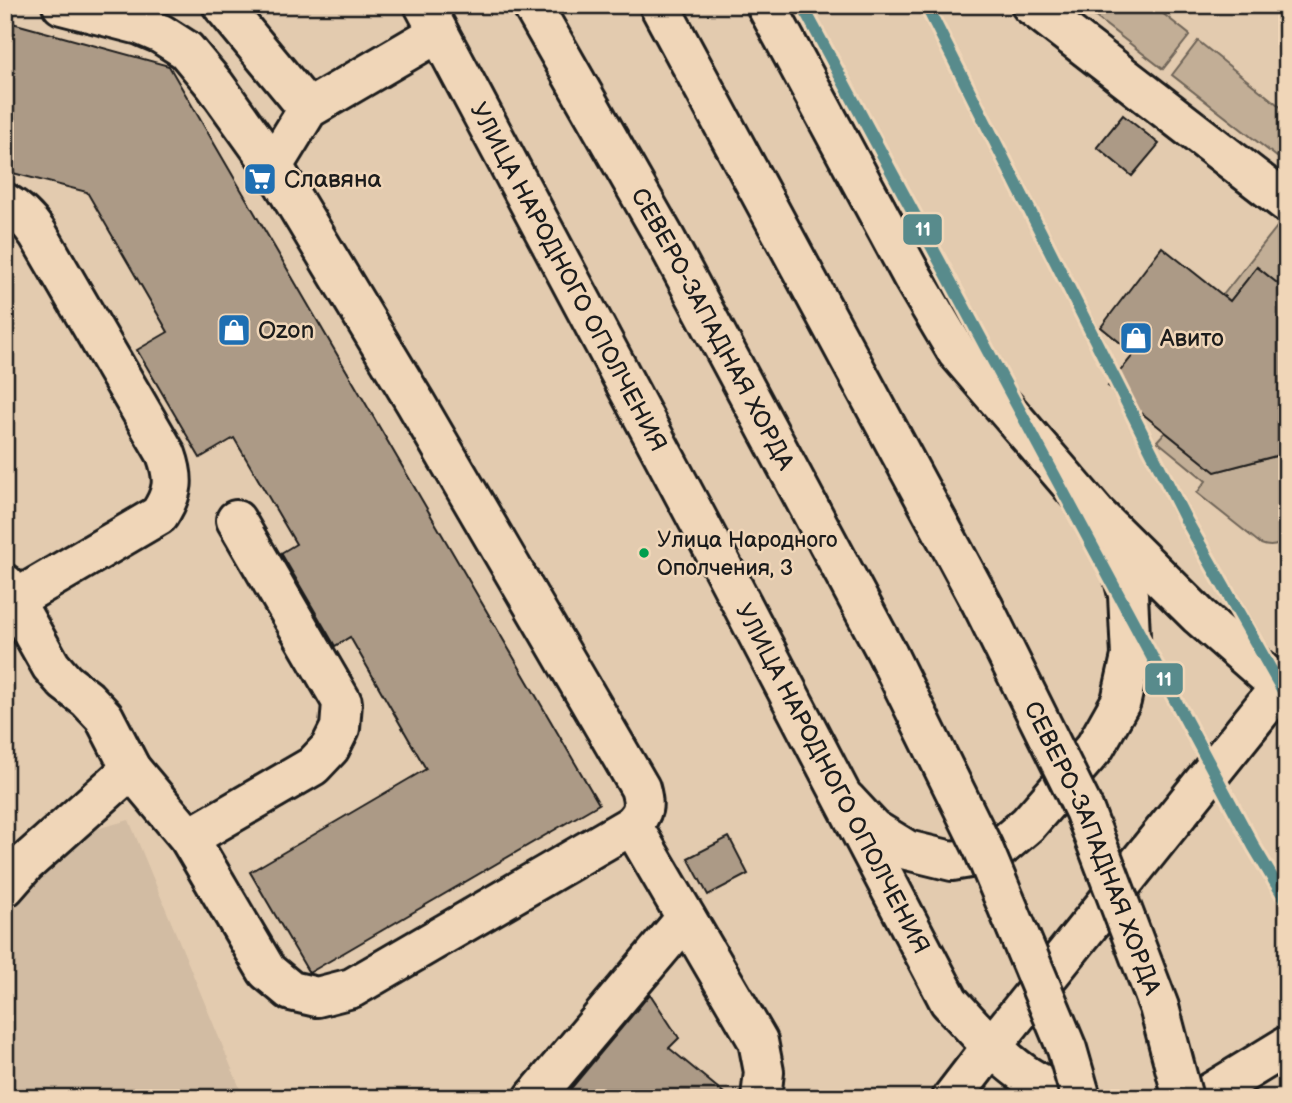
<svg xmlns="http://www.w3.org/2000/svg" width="1292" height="1103" font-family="'Balsamiq Sans',sans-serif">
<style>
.built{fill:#d2bca3}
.green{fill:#c2ae96;stroke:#6f6559;stroke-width:2}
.building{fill:#ac9a86;stroke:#1c1c1c;stroke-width:2}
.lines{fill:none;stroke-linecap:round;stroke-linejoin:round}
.minor-casing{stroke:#1c1c1c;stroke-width:44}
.major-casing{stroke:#1c1c1c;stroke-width:44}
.minor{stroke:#f0d6b8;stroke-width:38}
.major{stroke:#f0d6b8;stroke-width:38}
.major-bridge-casing{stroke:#1c1c1c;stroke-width:44;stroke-linecap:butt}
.major-bridge{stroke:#f0d6b8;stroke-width:38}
.metro-1-casing{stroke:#f0d6b8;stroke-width:18}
.metro-1{stroke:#588b8c;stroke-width:12}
.bus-dot{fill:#019f4e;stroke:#f0d6b8;stroke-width:2.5}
.labels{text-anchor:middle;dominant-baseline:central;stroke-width:5;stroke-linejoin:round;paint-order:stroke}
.bus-label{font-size:22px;fill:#1c1c1c;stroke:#f0d6b8;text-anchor:start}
.poi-label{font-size:24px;fill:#1c1c1c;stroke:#f0d6b8;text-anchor:start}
.street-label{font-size:24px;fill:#1c1c1c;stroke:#f0d6b8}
.line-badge{stroke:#f0d6b8;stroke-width:2.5}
.badge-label{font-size:19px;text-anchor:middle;font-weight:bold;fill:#fff}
</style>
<rect width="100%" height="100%" fill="#e3cbaf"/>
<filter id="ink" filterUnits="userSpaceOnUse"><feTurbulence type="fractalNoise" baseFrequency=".0143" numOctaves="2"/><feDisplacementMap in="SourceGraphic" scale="14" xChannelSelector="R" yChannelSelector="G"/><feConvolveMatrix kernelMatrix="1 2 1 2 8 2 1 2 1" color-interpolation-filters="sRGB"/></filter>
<g filter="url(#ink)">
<polygon class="built" points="129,820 244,1098 5,1098 5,911 74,835"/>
<g class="green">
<polygon points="1080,5 1152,5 1190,35 1163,69"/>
<polygon points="1198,41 1287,112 1287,145 1277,157 1172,75"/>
<polygon points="1284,218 1287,220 1287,291 1257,267 1230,301 1223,295"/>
<path d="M1165 432 1215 472 1287 453V539C1279 546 1271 548 1261 544L1197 493 1206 481 1157 441Z"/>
</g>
<g class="building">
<polygon points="5,21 169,66 599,804 309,973 250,872 426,769 350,637 335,646 281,553 296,544 234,438 200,458 137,350 168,332 87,192 5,171"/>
<polygon points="1123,115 1159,144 1132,176 1097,147"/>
<polygon points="1162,247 1230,301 1257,267 1287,291 1287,453 1215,472 1108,386 1134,354 1101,327"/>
<polygon points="729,837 748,874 708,895 688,858"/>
<polygon points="650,994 679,1038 669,1048 730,1098 563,1098"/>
</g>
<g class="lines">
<defs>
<g id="minor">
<polyline points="222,5 308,109"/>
<polyline points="1031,5 1287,203"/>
<polyline points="273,166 308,109 438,33"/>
<path d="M5 203C20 211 29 221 38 234L166 454C175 479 174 492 159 515L14 600"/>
<path d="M5 584 51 666 65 682 87 699 104 717 131 769 189 838 267 971 291 991 317 997 352 988 632 825C644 812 645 806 640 788L415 402 273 166 215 85 186 50 161 34 140 25 62 5"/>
<polyline points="846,800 873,829 907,850 952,861 993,854 1028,824 1095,747 1121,701 1131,656 1128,595 1112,530"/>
<polyline points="632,825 758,1041 764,1072 761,1098"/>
<polyline points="189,838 313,766 330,748 340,728 342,702 236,520"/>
<polyline points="5,887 26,863 131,769"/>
<polyline points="534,1098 686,918"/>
<polyline points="952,1098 992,1046 1287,678"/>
</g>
<g id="major">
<path id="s1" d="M424 5 699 522 949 1001C972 1026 995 1053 1023 1073 1038 1084 1059 1092 1077 1098"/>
<path id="s2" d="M532 5 666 240 888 655"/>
<polyline points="659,5 983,606"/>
<polyline points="766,5 912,276 957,352 1097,515 1199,616 1287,693"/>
<polyline points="1202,1098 1287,1046"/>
</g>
</defs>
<use href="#minor" class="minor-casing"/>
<use href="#major" class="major-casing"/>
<use href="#minor" class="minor"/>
<use href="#major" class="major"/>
<defs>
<g id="major-bridge">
<path id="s3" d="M983 606 1084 810 1159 1007 1183 1098"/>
<polyline points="888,655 983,848 1067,1049 1081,1098"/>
</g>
</defs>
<use href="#major-bridge" class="major-bridge-casing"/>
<use href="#major-bridge" class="major-bridge"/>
<defs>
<g id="metro-1">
<polyline points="802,5 1254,847 1287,902"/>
<polyline points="926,5 1186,520 1287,698"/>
</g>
</defs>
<use href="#metro-1" class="metro-1-casing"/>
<use href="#metro-1" class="metro-1"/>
</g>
</g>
<defs>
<symbol id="supermarket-square" viewBox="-11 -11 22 22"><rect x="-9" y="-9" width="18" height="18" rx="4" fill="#1f6fb2" stroke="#f0d6b8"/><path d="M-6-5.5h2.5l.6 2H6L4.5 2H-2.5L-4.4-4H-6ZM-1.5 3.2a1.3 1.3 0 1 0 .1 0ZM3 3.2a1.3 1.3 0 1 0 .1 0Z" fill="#fff"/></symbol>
<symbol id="shop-square" viewBox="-11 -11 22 22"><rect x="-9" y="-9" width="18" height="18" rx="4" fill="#1f6fb2" stroke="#f0d6b8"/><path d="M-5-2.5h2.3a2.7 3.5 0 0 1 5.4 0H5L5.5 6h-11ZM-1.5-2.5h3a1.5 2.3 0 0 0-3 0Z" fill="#fff"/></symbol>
</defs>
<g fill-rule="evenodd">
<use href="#supermarket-square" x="241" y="160" width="38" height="38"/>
<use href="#shop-square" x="215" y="311" width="38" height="38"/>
<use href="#shop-square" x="1117" y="319" width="38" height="38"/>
</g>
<circle class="bus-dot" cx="644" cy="553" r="6"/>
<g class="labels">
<g class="bus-label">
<text x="657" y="540">Улица Народного<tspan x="657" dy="28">Ополчения, 3</tspan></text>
</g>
<g class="poi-label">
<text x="284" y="179">Славяна</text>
<text x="258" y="330">Ozon</text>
<text x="1160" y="338">Авито</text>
</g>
<g class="street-label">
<text stroke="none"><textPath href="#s1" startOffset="308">УЛИЦА НАРОДНОГО ОПОЛЧЕНИЯ</textPath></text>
<text stroke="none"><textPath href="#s2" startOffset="371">СЕВЕРО-ЗАПАДНАЯ ХОРДА</textPath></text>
<text stroke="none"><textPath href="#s1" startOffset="875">УЛИЦА НАРОДНОГО ОПОЛЧЕНИЯ</textPath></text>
<text stroke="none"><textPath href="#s3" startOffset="266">СЕВЕРО-ЗАПАДНАЯ ХОРДА</textPath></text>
</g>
</g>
<g class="line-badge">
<rect x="902" y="213" width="41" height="33" rx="7" fill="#588b8c"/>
<rect x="1144" y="662" width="40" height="34" rx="7" fill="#588b8c"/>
</g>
<g class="badge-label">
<text x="923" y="236">11</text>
<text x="1164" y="686">11</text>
</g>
<rect width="1292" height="1103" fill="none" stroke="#f0d6b8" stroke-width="28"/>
<rect x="14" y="14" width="1264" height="1075" fill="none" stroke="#1c1c1c" stroke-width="2.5" filter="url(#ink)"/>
</svg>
